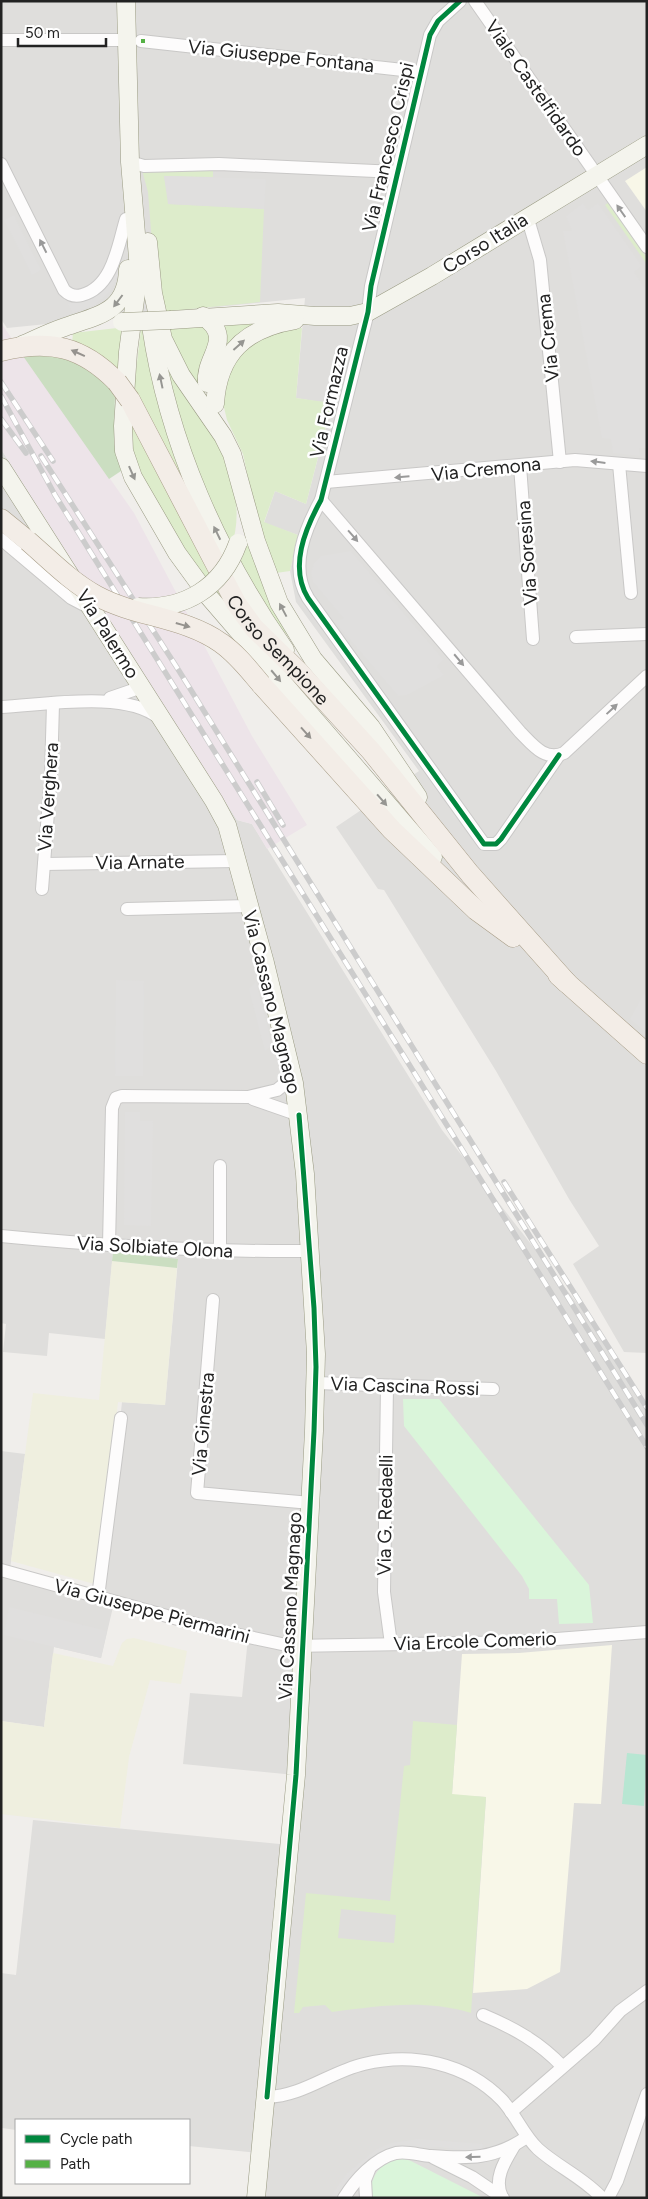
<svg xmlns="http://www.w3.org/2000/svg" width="648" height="2199" font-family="Figtree,sans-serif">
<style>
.residential{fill:#dfdedc}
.industrial{fill:#ede4e9}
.education{fill:#f8f7e8}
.farmland{fill:#efefdf}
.grass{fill:#ddeccb;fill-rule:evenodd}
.forest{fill:#cbdec1}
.park{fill:#daf5da}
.pitch{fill:#b7e6d2}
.parking{fill:#e0dfde}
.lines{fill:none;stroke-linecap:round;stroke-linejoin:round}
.street-casing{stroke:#c9c8c7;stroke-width:14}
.secondary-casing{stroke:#999a82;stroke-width:19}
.primary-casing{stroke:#a79c86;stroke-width:21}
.street{stroke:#fdfcfc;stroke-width:12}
.secondary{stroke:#f4f4ed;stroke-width:18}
.primary{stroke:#f3ede7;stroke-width:20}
.rail-casing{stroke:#ccc;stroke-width:5.5}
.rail{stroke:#fff;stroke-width:4;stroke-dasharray:11;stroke-linecap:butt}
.secondary-bridge-casing{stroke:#999a82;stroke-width:19;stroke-linecap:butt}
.primary-bridge-casing{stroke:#a79c86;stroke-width:21;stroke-linecap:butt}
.secondary-bridge{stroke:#f4f4ed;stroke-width:18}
.primary-bridge{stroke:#f3ede7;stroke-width:20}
.quiet{stroke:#55b145;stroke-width:4;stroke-dasharray:8 4;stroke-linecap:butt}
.cycleway-casing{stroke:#fff;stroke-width:8}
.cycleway{stroke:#00873e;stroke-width:5}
.oneway{fill:#9a9a9a}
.oneway2{fill:#969692}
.oneway3{fill:#95928e}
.labels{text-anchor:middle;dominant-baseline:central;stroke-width:5;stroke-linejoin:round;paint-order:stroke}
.street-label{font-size:19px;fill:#222;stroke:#fff}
</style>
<rect width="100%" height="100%" fill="#f0eeeb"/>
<g class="residential">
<polygon points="1,1 647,1 647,1353 624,1352 573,1264 599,1246 569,1199 496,1071 384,890 378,889 336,827 419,771 296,602 290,571 298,535 264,523 275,491 306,504 332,404 296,398 305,298 7,328 1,319"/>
<polygon points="1,449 237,820 252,824 442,1130 605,1339 647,1407 647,2198 262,2198 268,2154 189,2146 189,2120 16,2120 16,2130 2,2128 1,2139 1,1973 16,1975 33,1820 290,1845 295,1775 183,1764 190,1693 242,1697 248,1638 101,1598 122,1402 165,1405 178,1260 113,1252 105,1339 49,1333 47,1356 3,1352 6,1324 1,1323"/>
<polygon points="1,1451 25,1454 9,1577 113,1607 101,1658 54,1647 44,1727 1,1721"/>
</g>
<polygon class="industrial" points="1,323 134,513 252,736 307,825 267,849 252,824 237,820 1,449"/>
<g class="education">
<polygon points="647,167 647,212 625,181"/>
<polygon points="612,1645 601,1804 574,1803 560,1972 527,1989 473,1993 486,1797 452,1795 462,1654 519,1653"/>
</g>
<g class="farmland">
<polygon points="112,1261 177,1268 165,1405 118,1402 98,1585 11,1561 33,1393 99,1400"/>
<polygon points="134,1638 187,1651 181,1684 150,1680 129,1757 120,1828 1,1814 1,1721 44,1727 53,1653 113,1666 122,1643 127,1639"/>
</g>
<g class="grass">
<polygon points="213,169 213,177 164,176 169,204 264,209 260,302 161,312 155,281 148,192 142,170"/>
<polygon points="608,203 647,258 646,263 605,205"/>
<polygon points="265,319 224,354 223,324"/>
<polygon points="197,323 214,333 204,395 176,351 167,326"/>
<polygon points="126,327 121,372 72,343 73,333"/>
<polygon points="302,328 296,398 332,403 306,504 275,491 264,522 298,535 290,571 276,573 258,524 243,454 227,420 222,399 228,369 254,341 283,329"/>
<polygon points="141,329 143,329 194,502 134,388"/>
<path d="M161 345C195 401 257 482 230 550L176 415Z"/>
<polygon points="132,422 235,616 184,550 144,481 132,452"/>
<polygon points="251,536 320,673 267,612 239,565"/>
<path d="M413 1721 457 1725 452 1794 486 1797 471 2013C424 1999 380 2006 332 2012L325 2005 303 2007 299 2013H294L306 1893 390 1901 404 1766 410 1765ZM341 1909 396 1915 394 1943 338 1938Z"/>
</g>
<g class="forest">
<polygon points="53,354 86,365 115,392 114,443 121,471 109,479 23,356"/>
<polygon points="113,1252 178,1259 177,1268 112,1261"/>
</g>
<g class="park">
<polygon points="403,1399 439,1399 589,1585 593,1623 559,1624 557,1599 529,1599 529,1589 522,1576 404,1426"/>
<path d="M402 2158 411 2161 484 2198H371C369 2177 380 2161 402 2158Z"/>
</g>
<polygon class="pitch" points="627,1753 647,1755 644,1806 622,1804"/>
<g class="parking">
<polygon points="164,176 266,179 264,209 168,204"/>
<polygon points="583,203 588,210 598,203 642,266 634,272 647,291 647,448 639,448 640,456 613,453 611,439 602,438 563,231 572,231 566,216"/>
<polygon points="14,215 41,270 32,275 4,220"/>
<polygon points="117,264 121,266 119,275 110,292 95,305 72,313 68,304 90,296"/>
<polygon points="351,551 444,660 437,666 444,675 407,695 398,696 334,621 344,619 313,582 311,573 314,563 321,556"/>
<polygon points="116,980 144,981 143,1076 115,1076"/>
<polygon points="256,982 272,1045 265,1051 249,989"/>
<polygon points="644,994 647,996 647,1033 630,1019"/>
<polygon points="125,1112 140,1112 140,1121 153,1121 151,1226 124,1225"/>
<polygon points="9,1607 107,1631 101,1658 4,1635"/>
<polygon points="419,2139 483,2144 481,2152 439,2147 403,2150 342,2191 338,2198 329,2198 347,2173 375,2150 391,2143"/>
</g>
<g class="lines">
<defs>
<g id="street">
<path d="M460 1 438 21 430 35 371 286 368 312 321 500C305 529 289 567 308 598L484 844H496L501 839 559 755"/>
<polyline points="475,1 647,247"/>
<polyline points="1,40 128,40"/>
<polyline points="141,41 421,72"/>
<polyline points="130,162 144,166 219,164 397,172"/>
<path d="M1 164 64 290C69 295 75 297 82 295 113 287 118 245 126 219"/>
<polyline points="527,216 540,260 560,462"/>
<polyline points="619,464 631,593"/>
<polyline points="520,466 533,639"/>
<polyline points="326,482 575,460 647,466"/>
<path d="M321 500 520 732C532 744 545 762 564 753L647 676"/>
<polyline points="1,539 71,598 92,609"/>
<polyline points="576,637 647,634"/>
<polyline points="110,698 142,687"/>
<path d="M1 707C44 705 126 690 159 718"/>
<polyline points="44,864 237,861"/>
<polyline points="42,889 51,774 53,704"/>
<polyline points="127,909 249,906"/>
<polyline points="253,1099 299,1115"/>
<polyline points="220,1166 220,1250"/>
<path d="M1 1236C104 1246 206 1252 310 1251"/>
<polyline points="109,1245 112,1108 116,1098 122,1096 248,1097 277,1090 293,1077"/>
<polyline points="213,1300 197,1493 311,1503"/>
<polyline points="316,1383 493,1389"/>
<polyline points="387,1386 384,1592 391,1644"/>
<polyline points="1,1570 221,1631 291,1646 518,1642 647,1632"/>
<polyline points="98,1597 121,1418"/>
<path d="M483 2015C514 2028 539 2042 562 2066"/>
<path d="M267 2097C303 2096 330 2072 364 2064 413 2052 466 2063 502 2100 516 2115 523 2135 538 2149 558 2167 584 2178 602 2198"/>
<polyline points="511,2112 594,2040 620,2011 647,1991"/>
<polyline points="434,2158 472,2177 503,2198"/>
<path d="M502 2197C493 2179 505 2161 514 2146"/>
<path d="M344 2198C355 2180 375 2158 396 2153 408 2151 419 2155 431 2156 469 2159 495 2159 527 2137"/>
<polyline points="366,2198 365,2180 369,2170"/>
<polyline points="608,2198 617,2181 647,2094"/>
</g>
<g id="secondary">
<polyline points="126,1 130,162 139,270 128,352 123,426 124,451 133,477 177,553 209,597 433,857"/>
<polyline points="148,242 153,293 163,339 181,375 223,436 232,454 256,541 279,603 313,659 371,727 418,797"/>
<path d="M203 316C236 339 204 356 207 383"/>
<polyline points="171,320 278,313 315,316 350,316 368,312 432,276 647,145"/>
<path d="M151 326C168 443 218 554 285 650"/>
<path d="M22 345C36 339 50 332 65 327 99 315 127 312 128 269"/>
<path d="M215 404C218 353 246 328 295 320"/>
<polyline points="1,467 214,801 227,825 265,963 294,1083 305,1174 316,1354 314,1431 296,1775 256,2198"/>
</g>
<g id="primary">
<path d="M1 351C49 339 82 346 117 382"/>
<path id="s1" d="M130 400 236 603 254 628 300 673 371 751 470 874 567 983"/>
<polyline points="1,519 28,541"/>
<polyline points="261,684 392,830 476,910 513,937"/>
<polyline points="558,975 647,1054"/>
</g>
</defs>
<use href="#street" class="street-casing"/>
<use href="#secondary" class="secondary-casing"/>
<use href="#primary" class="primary-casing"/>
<use href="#street" class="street"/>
<use href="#secondary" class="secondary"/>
<use href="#primary" class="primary"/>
<defs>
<g id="rail">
<polyline points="1,382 53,461"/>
<polyline points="1,396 55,495 647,1447"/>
<polyline points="1,419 26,453"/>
<polyline points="41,456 176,666 647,1425"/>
<polyline points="257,782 283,825"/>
<polyline points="504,1182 647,1408"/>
</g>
</defs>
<use href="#rail" class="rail-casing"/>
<use href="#rail" class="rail"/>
<defs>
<g id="secondary-bridge">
<polyline points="122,322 171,320"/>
<path d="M138 607C184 610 222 588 238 543"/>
</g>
<g id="primary-bridge">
<polyline points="117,382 130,400"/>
<path d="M28 541C50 560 71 582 97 596 136 617 185 617 221 643 237 654 249 670 261 684"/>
</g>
</defs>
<use href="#secondary-bridge" class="secondary-bridge-casing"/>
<use href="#primary-bridge" class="primary-bridge-casing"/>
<use href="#secondary-bridge" class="secondary-bridge"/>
<use href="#primary-bridge" class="primary-bridge"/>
<polyline class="quiet" points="141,41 145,41"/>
<defs>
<g id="cycleway">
<path d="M460 1 438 21 430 35 371 286 368 312 321 500C305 529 289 567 308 598L484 844H496L501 839 559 755"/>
<polyline points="267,2097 296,1775 314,1431 316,1367 314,1308 299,1115"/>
</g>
</defs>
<use href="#cycleway" class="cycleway-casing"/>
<use href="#cycleway" class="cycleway"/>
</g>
<defs><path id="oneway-solid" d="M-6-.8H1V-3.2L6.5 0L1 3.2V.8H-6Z" transform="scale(1.25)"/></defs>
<g class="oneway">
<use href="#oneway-solid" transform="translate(621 211) rotate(-125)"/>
<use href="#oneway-solid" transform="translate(43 246) rotate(-117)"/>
<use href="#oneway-solid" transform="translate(598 462) rotate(-173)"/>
<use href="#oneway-solid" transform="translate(402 477) rotate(175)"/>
<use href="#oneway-solid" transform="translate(353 536) rotate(49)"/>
<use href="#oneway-solid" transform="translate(459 660) rotate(50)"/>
<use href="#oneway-solid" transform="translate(612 709) rotate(-43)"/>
<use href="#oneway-solid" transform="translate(473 2157) rotate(179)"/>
</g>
<g class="oneway2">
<use href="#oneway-solid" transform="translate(118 301) rotate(127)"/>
<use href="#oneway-solid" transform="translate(239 345) rotate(-42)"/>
<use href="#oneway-solid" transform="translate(161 381) rotate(-102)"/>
<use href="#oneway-solid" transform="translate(132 473) rotate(66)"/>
<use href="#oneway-solid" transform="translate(217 533) rotate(-116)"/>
<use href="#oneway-solid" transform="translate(283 610) rotate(-118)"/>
<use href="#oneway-solid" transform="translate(276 676) rotate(50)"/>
<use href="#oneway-solid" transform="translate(382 800) rotate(49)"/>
</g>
<g class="oneway3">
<use href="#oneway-solid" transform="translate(78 353) rotate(-156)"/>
<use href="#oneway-solid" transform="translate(183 625) rotate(16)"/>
<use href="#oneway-solid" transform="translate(306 733) rotate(48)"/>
</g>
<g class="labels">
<g class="street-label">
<text transform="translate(281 56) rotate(6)">Via Giuseppe Fontana</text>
<text transform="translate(536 88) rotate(55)">Viale Castelfidardo</text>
<text transform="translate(388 147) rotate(-77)">Via Francesco Crispi</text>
<text transform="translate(485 243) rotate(-32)">Corso Italia</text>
<text transform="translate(548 338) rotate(-96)">Via Crema</text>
<text transform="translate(329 402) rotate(-77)">Via Formazza</text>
<text transform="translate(486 469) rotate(-6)">Via Cremona</text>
<text transform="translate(527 553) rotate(-94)">Via Soresina</text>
<text transform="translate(108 634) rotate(58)">Via Palermo</text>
<text stroke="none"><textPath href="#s1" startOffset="292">Corso Sempione</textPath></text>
<text transform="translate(48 797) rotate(-86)">Via Verghera</text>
<text transform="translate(140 862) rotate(-1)">Via Arnate</text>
<text transform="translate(272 1002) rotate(76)">Via Cassano Magnago</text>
<text transform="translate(155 1247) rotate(3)">Via Solbiate Olona</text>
<text transform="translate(405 1386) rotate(2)">Via Cascina Rossi</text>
<text transform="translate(203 1424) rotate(-85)">Via Ginestra</text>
<text transform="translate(385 1515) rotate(-89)">Via G. Redaelli</text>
<text transform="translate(290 1606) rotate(-87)">Via Cassano Magnago</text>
<text transform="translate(152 1611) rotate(15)">Via Giuseppe Piermarini</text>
<text transform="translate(475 1641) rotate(-2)">Via Ercole Comerio</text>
</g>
</g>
<rect width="648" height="2199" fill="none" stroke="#222222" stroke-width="5"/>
<rect x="15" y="2119" width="175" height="65" fill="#ffffff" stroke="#a7a7a7"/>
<rect x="25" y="2135" width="25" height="8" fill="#00873e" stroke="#a7a7a7"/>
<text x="60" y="2144" font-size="15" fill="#222222">Cycle path</text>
<rect x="25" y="2160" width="25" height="8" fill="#55b145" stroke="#a7a7a7"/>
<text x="60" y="2169" font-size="15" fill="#222222">Path</text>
<path d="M18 38v8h88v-8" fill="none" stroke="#222222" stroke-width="2.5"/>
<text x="25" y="38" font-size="15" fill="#222222" stroke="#ffffff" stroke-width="4" paint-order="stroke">50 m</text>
</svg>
